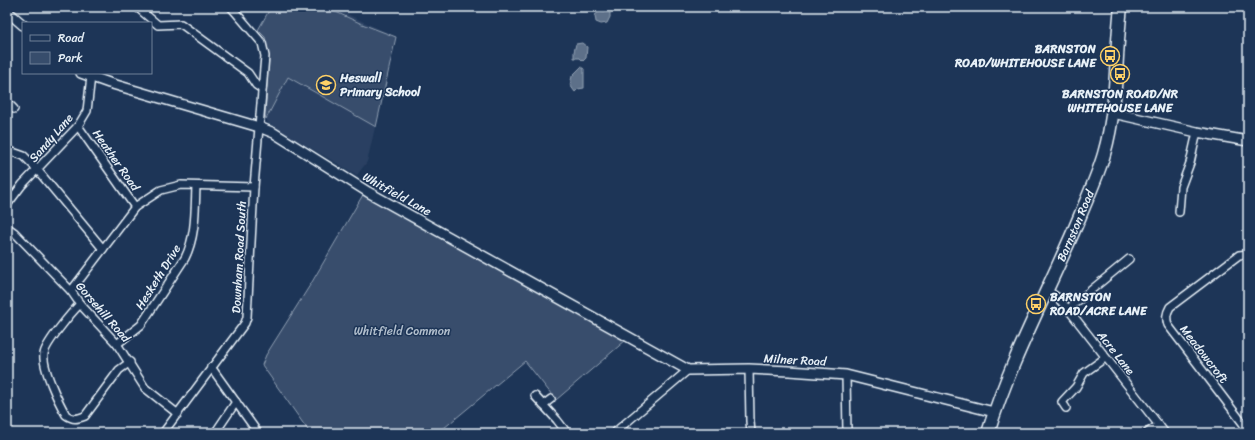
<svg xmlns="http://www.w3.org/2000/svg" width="1255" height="440" font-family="Sriracha,sans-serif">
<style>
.built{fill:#2a4162}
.green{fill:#374d6c;stroke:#909fb2}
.water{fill:#5d7089;stroke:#95a4b5}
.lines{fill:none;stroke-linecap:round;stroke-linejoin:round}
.minor-casing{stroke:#e8f1f8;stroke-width:10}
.tertiary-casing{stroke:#e8f1f8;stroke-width:12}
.primary-casing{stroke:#e8f1f8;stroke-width:15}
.minor{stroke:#1d3557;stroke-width:7}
.tertiary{stroke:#1d3557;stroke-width:9}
.primary{stroke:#1d3557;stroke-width:12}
.labels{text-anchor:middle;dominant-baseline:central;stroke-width:3;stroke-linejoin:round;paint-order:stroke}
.poi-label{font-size:12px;font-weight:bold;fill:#e8f1f8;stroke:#1d3557;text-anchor:start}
.street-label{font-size:12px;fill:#e8f1f8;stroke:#1d3557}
.park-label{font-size:12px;fill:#b3c0ce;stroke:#1d3557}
</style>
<rect width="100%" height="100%" fill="#1d3557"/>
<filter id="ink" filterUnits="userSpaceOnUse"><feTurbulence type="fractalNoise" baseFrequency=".025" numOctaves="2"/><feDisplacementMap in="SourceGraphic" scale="8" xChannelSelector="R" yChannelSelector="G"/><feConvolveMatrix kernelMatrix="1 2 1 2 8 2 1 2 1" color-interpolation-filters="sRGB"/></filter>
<g filter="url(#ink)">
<polygon class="built" points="271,7 332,7 396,37 367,162 357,175 268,123 265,115 269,56 265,37 258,30"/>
<g class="green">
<polygon points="271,7 325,7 362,24 396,37 376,127 288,77 266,119 265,115 269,56 265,37 258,30"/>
<polygon points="364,193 626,340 556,400 525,361 438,433 310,433 262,365 266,355 312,282"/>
</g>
<g class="water">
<polygon points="610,11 610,17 607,23 601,24 596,22 595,15 599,12"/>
<polygon points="582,43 587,47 586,58 583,61 580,58 574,58 574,52 576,44"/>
<polygon points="581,67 584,69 584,88 578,89 575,92 570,85 572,76"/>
</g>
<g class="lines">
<defs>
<g id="minor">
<polyline points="138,8 158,25 181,24 248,73 256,85 262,89"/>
<polyline points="7,102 14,109"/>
<polyline points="78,126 135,207"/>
<polyline points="7,150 24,156 35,167 103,249"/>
<polyline points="7,205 22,185 78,126 87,111 91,76"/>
<polyline points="1179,212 1181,187 1190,163 1197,132"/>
<polyline points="7,227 14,232 71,291 80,304 117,344 145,388 178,414"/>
<path d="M1248 254 1239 255 1170 307C1166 314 1166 318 1168 325L1248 430"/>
<polyline points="1047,290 1057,297 1068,309 1165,433"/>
<polyline points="71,291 135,207 161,190 181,185 254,187"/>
<path d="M80 304C72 312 45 344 44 354 42 368 59 403 66 415 73 420 77 419 85 416L119 370 130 362"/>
<polyline points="1068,309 1129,259"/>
<path d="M117 344 141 325 185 258C196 236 195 210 196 186"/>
<polyline points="211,367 258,433"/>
<polyline points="749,369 750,421 751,433"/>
<polyline points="846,375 847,433"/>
<polyline points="535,396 557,420 567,433"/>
<polyline points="543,405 551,399"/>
<polyline points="1066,408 1062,402 1076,387 1084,373 1105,358"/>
<polyline points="163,433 245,323 247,317 254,187 265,56 262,43 231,7"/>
<polyline points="215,433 236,402"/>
<polyline points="614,433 688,370"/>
<polyline points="1147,433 1159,425"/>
</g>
<g id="tertiary">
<polyline points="7,11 23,25"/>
<polyline points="81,73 109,83 259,127 274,133 368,192 688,370 749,369 789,371 846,375 994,412"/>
<polyline points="1113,113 1197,132 1248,141"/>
</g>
<g id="primary">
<path id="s1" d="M988 433C1011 358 1050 288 1080 216 1088 196 1098 175 1104 154 1118 106 1115 56 1121 7"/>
</g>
</defs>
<use href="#minor" class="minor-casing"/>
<use href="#tertiary" class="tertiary-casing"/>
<use href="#primary" class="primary-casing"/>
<use href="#minor" class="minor"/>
<use href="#tertiary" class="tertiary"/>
<use href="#primary" class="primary"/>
</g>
</g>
<defs>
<symbol id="bus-ring" viewBox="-11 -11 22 22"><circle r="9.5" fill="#1d3557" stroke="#ffd166" stroke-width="1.5"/><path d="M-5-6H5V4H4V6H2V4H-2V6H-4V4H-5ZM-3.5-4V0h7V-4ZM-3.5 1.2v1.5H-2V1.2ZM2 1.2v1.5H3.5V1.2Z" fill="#ffd166"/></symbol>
<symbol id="school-ring" viewBox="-11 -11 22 22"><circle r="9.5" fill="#1d3557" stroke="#ffd166" stroke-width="1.5"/><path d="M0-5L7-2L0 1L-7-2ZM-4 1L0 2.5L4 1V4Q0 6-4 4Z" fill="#ffd166"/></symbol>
</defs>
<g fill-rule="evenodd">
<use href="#bus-ring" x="1099" y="45" width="22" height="22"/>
<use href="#bus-ring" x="1109" y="63" width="22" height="22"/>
<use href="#school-ring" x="315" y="74" width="22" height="22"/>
<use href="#bus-ring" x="1025" y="293" width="22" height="22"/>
</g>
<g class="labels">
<g class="poi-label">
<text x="1096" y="49" text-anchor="end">BARNSTON<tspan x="1096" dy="14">ROAD/WHITEHOUSE LANE</tspan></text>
<text x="340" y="78">Heswall<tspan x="340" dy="14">Primary School</tspan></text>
<text x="1120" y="94" text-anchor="middle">BARNSTON ROAD/NR<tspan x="1120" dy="14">WHITEHOUSE LANE</tspan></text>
<text x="1050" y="297">BARNSTON<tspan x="1050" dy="14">ROAD/ACRE LANE</tspan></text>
</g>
<g class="street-label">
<text transform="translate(51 138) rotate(-49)">Sandy Lane</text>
<text transform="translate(116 160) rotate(55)">Heather Road</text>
<text transform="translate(397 194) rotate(29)">Whitfield Lane</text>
<text stroke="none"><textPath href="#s1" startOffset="225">Barnston Road</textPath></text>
<text transform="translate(239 257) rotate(-87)">Downham Road South</text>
<text transform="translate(158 277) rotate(-58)">Hesketh Drive</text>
<text transform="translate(103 312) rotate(49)">Gorsehill Road</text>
<text transform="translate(1116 353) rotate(52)">Acre Lane</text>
<text transform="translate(1204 354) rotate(52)">Meadowcroft</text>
<text transform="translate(795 360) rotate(3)">Milner Road</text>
</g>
<g class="park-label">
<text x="402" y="331">Whitfield Common</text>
</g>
</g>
<rect width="1255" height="440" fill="none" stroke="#1d3557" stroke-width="24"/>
<rect x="12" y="12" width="1231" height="416" fill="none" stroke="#e8f1f8" stroke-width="1.5" filter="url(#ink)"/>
<rect x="22" y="22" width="130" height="52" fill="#1d3557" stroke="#6e8097"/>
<rect x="30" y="35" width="20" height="6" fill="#1d3557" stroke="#6e8097"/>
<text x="58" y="42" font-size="12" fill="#e8f1f8">Road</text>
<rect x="30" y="52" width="20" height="12" fill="#374d6c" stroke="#6e8097"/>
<text x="58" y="62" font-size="12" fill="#e8f1f8">Park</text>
</svg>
